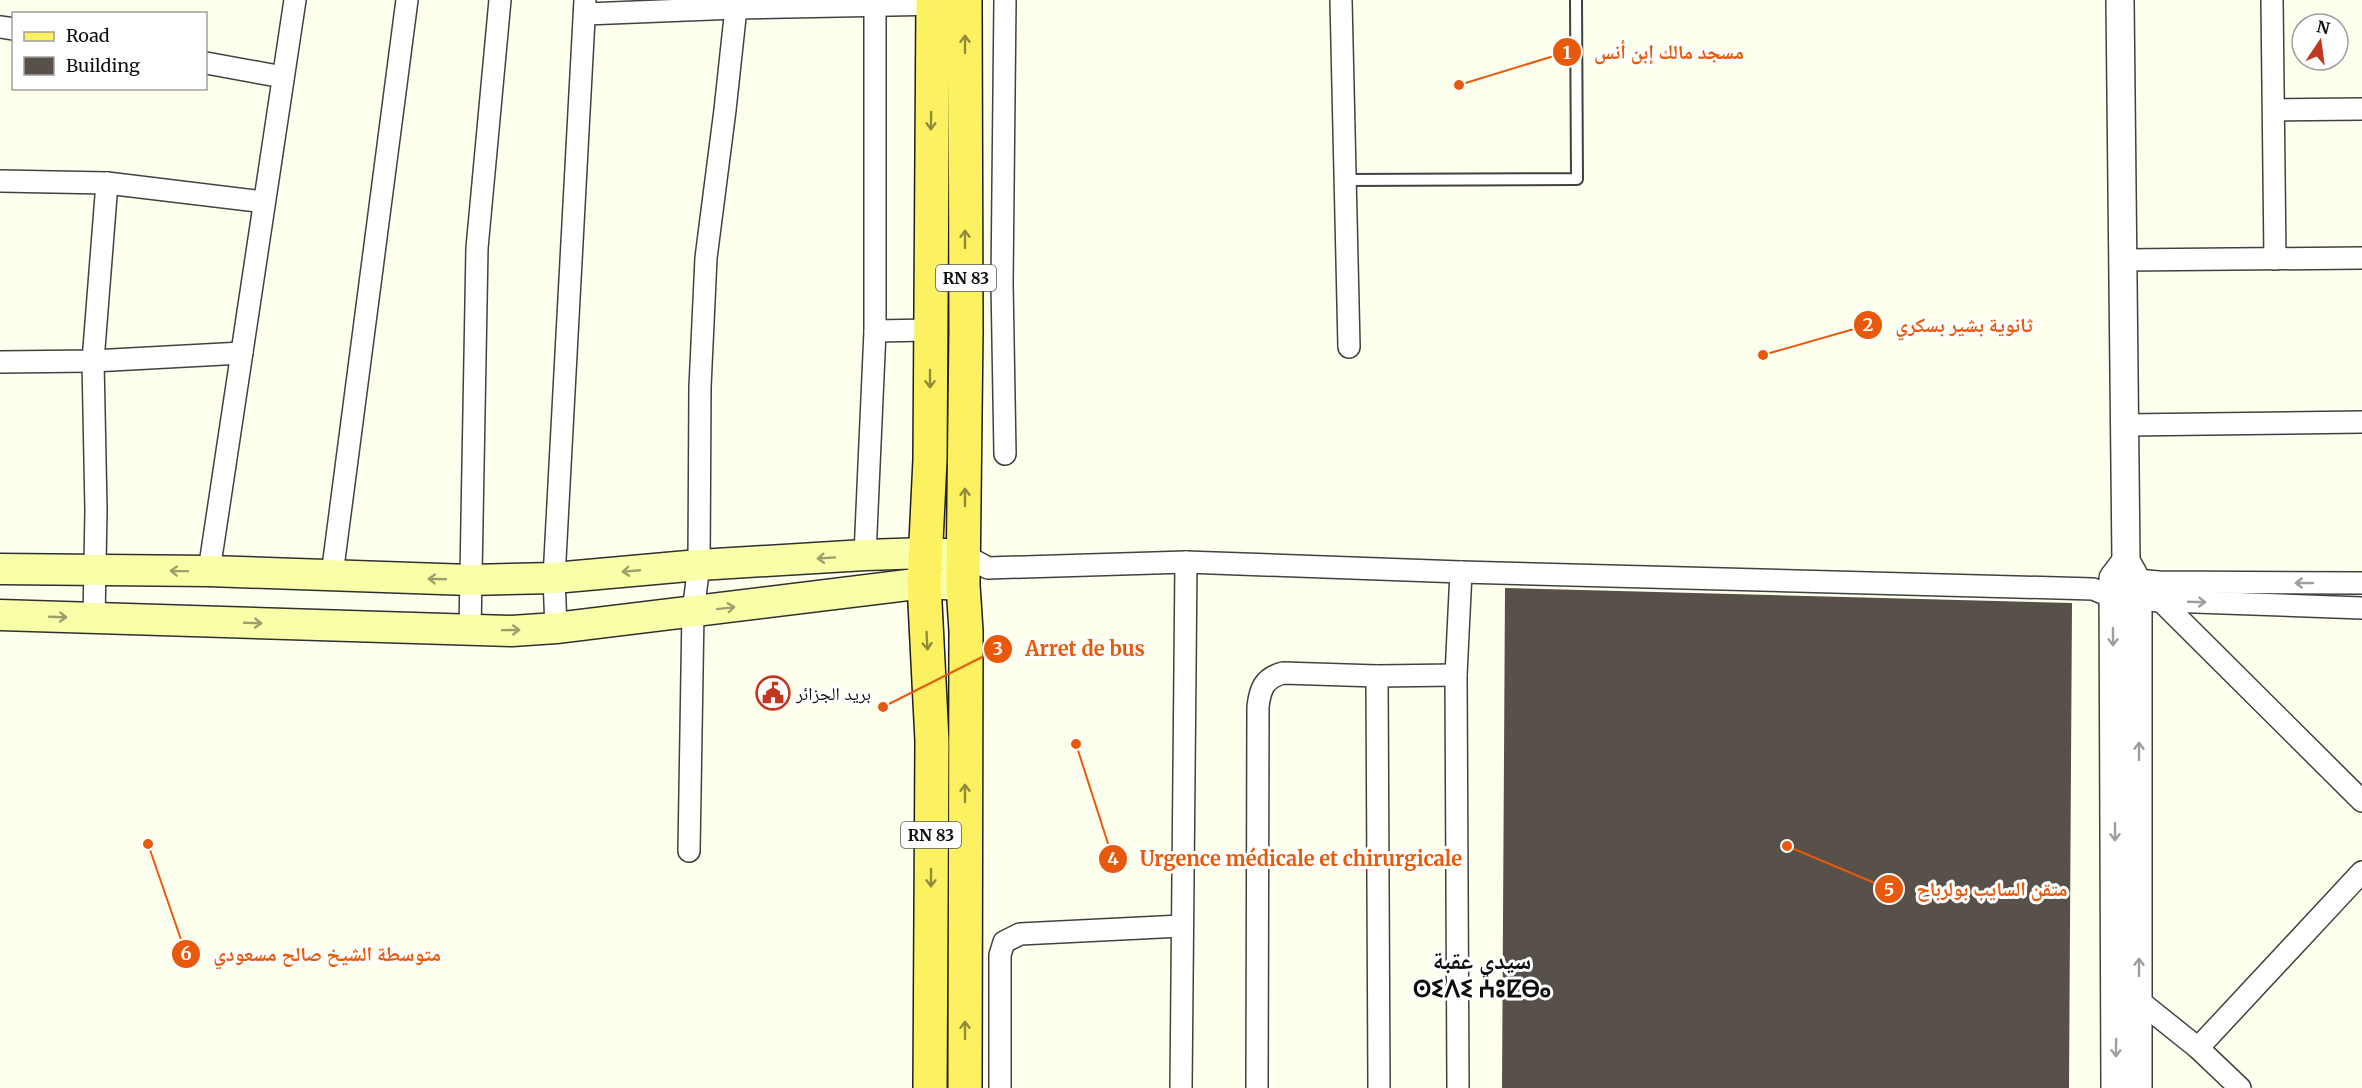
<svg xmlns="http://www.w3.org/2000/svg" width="2362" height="1088" font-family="Merriweather,'Noto Naskh Arabic','Noto Sans Tifinagh',serif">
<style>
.building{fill:#57514a}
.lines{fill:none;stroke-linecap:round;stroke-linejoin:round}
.service-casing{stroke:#414141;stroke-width:14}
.minor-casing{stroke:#414141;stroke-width:24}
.tertiary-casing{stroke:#414141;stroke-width:30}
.secondary-casing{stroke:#303030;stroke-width:33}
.primary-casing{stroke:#1f1f1f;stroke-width:36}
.service{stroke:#fff;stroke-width:10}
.minor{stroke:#fff;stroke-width:21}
.tertiary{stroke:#fff;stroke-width:27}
.secondary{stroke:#f9ffa9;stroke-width:30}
.primary{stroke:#fcf261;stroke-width:33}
.oneway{stroke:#918b3c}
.oneway2{stroke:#9b9f6b}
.oneway3{stroke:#9f9f9f}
.labels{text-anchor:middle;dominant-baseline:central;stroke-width:6;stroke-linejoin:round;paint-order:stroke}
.shield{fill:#fff;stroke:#565656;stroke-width:1.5}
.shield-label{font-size:16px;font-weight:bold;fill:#0e0e0e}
.poi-label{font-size:18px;fill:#0e0e0e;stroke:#fff;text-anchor:start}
.district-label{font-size:24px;font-weight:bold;fill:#0e0e0e;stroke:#fff}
.leader{fill:none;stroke:#e8590c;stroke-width:2}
.callout-dot{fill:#e8590c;stroke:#fff;stroke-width:2}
.mark-label{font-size:18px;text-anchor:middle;font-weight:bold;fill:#fff}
.callout-label{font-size:20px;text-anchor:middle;font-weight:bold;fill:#e8590c;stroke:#fff;stroke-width:6;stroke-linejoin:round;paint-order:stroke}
</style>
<rect width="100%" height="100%" fill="#ffe"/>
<polygon class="building" points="1505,588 2072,603 2069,1088 1502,1088"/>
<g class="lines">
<defs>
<polyline id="service" points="1345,180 1577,179 1576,0"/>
<g id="minor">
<polyline points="1005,0 1002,283 1005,454"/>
<polyline points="1341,0 1349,347"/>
<polyline points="2272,0 2275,259"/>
<polyline points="586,14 736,8 943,4"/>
<polyline points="0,27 14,29"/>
<polyline points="206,63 283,77"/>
<polyline points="2274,110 2362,109"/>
<polyline points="0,181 107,183 264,202"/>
<polyline points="2123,260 2362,258"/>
<polyline points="875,331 930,330"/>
<polyline points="0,362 93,361 242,353"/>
<polyline points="2126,425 2362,422"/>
<polyline points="865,555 875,331 875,0"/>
<polyline points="964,555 988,568 1186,562 1461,572 2093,589 2113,597 2138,600 2362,608"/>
<polyline points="209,571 295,0"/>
<polyline points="332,575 407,0"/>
<polyline points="2123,579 2159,582 2362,583"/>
<polyline points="2160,600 2362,801"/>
<polyline points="94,619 96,510 93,361 107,183"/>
<polyline points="556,628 554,578 585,0"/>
<polyline points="470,630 477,248 500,0"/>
<polyline points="1377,676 1379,1088"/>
<polyline points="689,851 693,612 699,565 700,387 706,258 725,110 736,8"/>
<polyline points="2127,1001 2138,1000 2198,1048 2240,1088"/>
<polyline points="2198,1048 2362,872"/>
<polyline points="1000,1088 1000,955 1004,942 1020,934 1181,926"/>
<polyline points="1181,1088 1186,562"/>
<path d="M1257 1088 1258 707C1260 689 1264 678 1283 673L1377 676 1456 675"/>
<polyline points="1458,1088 1456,675 1461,572"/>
</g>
<g id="tertiary">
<polyline points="2120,0 2126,561 2137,581 2138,614 2138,1088"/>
<polyline points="2115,1088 2113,578 2126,561"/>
</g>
<g id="secondary">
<polyline points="0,569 209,571 470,580 554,578 699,565 865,555 926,553 964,555"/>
<polyline points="0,615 512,631 556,628 924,583 963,585"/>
</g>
<g id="primary">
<polyline points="965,0 966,331 963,585 966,631 965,1088"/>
<polyline points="930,1088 932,741 924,583 930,460 933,0"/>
</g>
</defs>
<use href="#service" class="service-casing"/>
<use href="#minor" class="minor-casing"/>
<use href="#tertiary" class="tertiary-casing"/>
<use href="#secondary" class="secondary-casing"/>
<use href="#primary" class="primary-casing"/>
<use href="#service" class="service"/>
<use href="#minor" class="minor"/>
<use href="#tertiary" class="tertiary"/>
<use href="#secondary" class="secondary"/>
<use href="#primary" class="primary"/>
</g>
<defs><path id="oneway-shaft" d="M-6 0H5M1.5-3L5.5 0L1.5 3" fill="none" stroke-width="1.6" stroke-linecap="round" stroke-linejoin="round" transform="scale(1.5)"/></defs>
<g class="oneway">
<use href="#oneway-shaft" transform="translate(965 44) rotate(-90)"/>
<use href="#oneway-shaft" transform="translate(931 121) rotate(91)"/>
<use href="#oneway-shaft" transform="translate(965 239) rotate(-90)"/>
<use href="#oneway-shaft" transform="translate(930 379) rotate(90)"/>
<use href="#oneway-shaft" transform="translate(965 497) rotate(-90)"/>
<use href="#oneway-shaft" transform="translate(927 641) rotate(87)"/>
<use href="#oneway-shaft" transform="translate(965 793) rotate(-90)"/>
<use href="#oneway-shaft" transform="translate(931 878) rotate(90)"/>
<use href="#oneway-shaft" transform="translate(965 1030) rotate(-90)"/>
</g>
<g class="oneway2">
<use href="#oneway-shaft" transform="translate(826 558) rotate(176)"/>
<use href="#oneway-shaft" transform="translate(179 571) rotate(-179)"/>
<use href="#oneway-shaft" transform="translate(631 571) rotate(175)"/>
<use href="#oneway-shaft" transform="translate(437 579) rotate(-178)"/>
<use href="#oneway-shaft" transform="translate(726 608) rotate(-7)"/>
<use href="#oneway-shaft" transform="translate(58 617) rotate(2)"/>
<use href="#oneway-shaft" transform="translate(253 623) rotate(2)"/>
<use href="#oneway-shaft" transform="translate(511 630) rotate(-1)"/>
</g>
<g class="oneway3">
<use href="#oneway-shaft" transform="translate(2304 583) rotate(-180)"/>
<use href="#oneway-shaft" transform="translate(2197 602) rotate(2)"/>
<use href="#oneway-shaft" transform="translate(2113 637) rotate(90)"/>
<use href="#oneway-shaft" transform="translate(2139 751) rotate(-90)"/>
<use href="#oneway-shaft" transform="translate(2115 832) rotate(90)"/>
<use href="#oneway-shaft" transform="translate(2139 967) rotate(-90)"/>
<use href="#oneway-shaft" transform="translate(2116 1048) rotate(91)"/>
</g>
<defs>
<symbol id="civic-ring" viewBox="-11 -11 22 22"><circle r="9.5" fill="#fff" stroke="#c23722" stroke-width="1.5"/><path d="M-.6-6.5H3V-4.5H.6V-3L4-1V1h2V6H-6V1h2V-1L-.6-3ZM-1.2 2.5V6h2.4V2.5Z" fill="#c23722"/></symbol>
</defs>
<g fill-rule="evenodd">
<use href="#civic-ring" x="754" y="674" width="38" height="38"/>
</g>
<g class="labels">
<g class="shield">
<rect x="936" y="265" width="60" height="26" rx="4.5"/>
<rect x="901" y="822" width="60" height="26" rx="4.5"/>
</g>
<g class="shield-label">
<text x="966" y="278">RN 83</text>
<text x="931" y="835">RN 83</text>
</g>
<g class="poi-label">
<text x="796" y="693">بريد الجزائر</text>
</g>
<g class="district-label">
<text x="1482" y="960">سيدي عقبة<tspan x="1482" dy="28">ⵙⵉⴷⵉ ⵄⵓⵇⴱⴰ</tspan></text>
</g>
</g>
<path class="leader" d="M1459 85L1567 52M1763 355L1868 325M883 707L998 649M1076 744L1113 859M1787 846L1889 889M148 844L186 954"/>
<g class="callout-dot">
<circle cx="1459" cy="85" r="6"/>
<circle cx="1763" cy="355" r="6"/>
<circle cx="883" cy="707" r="6"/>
<circle cx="1076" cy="744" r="6"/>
<circle cx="1787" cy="846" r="6"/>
<circle cx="148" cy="844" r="6"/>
<circle cx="1567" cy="52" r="15"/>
<circle cx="1868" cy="325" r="15"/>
<circle cx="998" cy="649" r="15"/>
<circle cx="1113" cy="859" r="15"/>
<circle cx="1889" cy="889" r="15"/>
<circle cx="186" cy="954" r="15"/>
</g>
<g class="mark-label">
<text x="1567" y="59">1</text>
<text x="1868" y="331">2</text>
<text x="998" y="655">3</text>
<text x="1113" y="865">4</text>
<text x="1889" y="896">5</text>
<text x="186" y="960">6</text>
</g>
<g class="callout-label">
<text x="1669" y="59">مسجد مالك إبن أنس</text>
<text x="1964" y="332">ثانوية بشير بسكري</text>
<text x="1085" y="656">Arret de bus</text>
<text x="1301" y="866">Urgence médicale et chirurgicale</text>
<text x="1992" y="896">متقن السايب بولرباح</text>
<text x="327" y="961">متوسطة الشيخ صالح مسعودي</text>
</g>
<rect x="12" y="12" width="195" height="78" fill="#ffffff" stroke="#9f9f9f" stroke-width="1.5"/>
<rect x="24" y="32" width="30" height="9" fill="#fcf261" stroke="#9f9f9f" stroke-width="1.5"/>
<text x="66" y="42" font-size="18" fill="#0e0e0e">Road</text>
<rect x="24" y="57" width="30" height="18" fill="#57514a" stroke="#9f9f9f" stroke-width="1.5"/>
<text x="66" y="72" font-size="18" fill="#0e0e0e">Building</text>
<g transform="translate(2320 42) rotate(13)"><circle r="28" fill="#ffffff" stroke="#9f9f9f" stroke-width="1.5"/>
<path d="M0-4.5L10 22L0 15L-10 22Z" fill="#c23722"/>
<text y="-9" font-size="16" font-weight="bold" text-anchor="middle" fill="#0e0e0e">N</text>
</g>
</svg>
